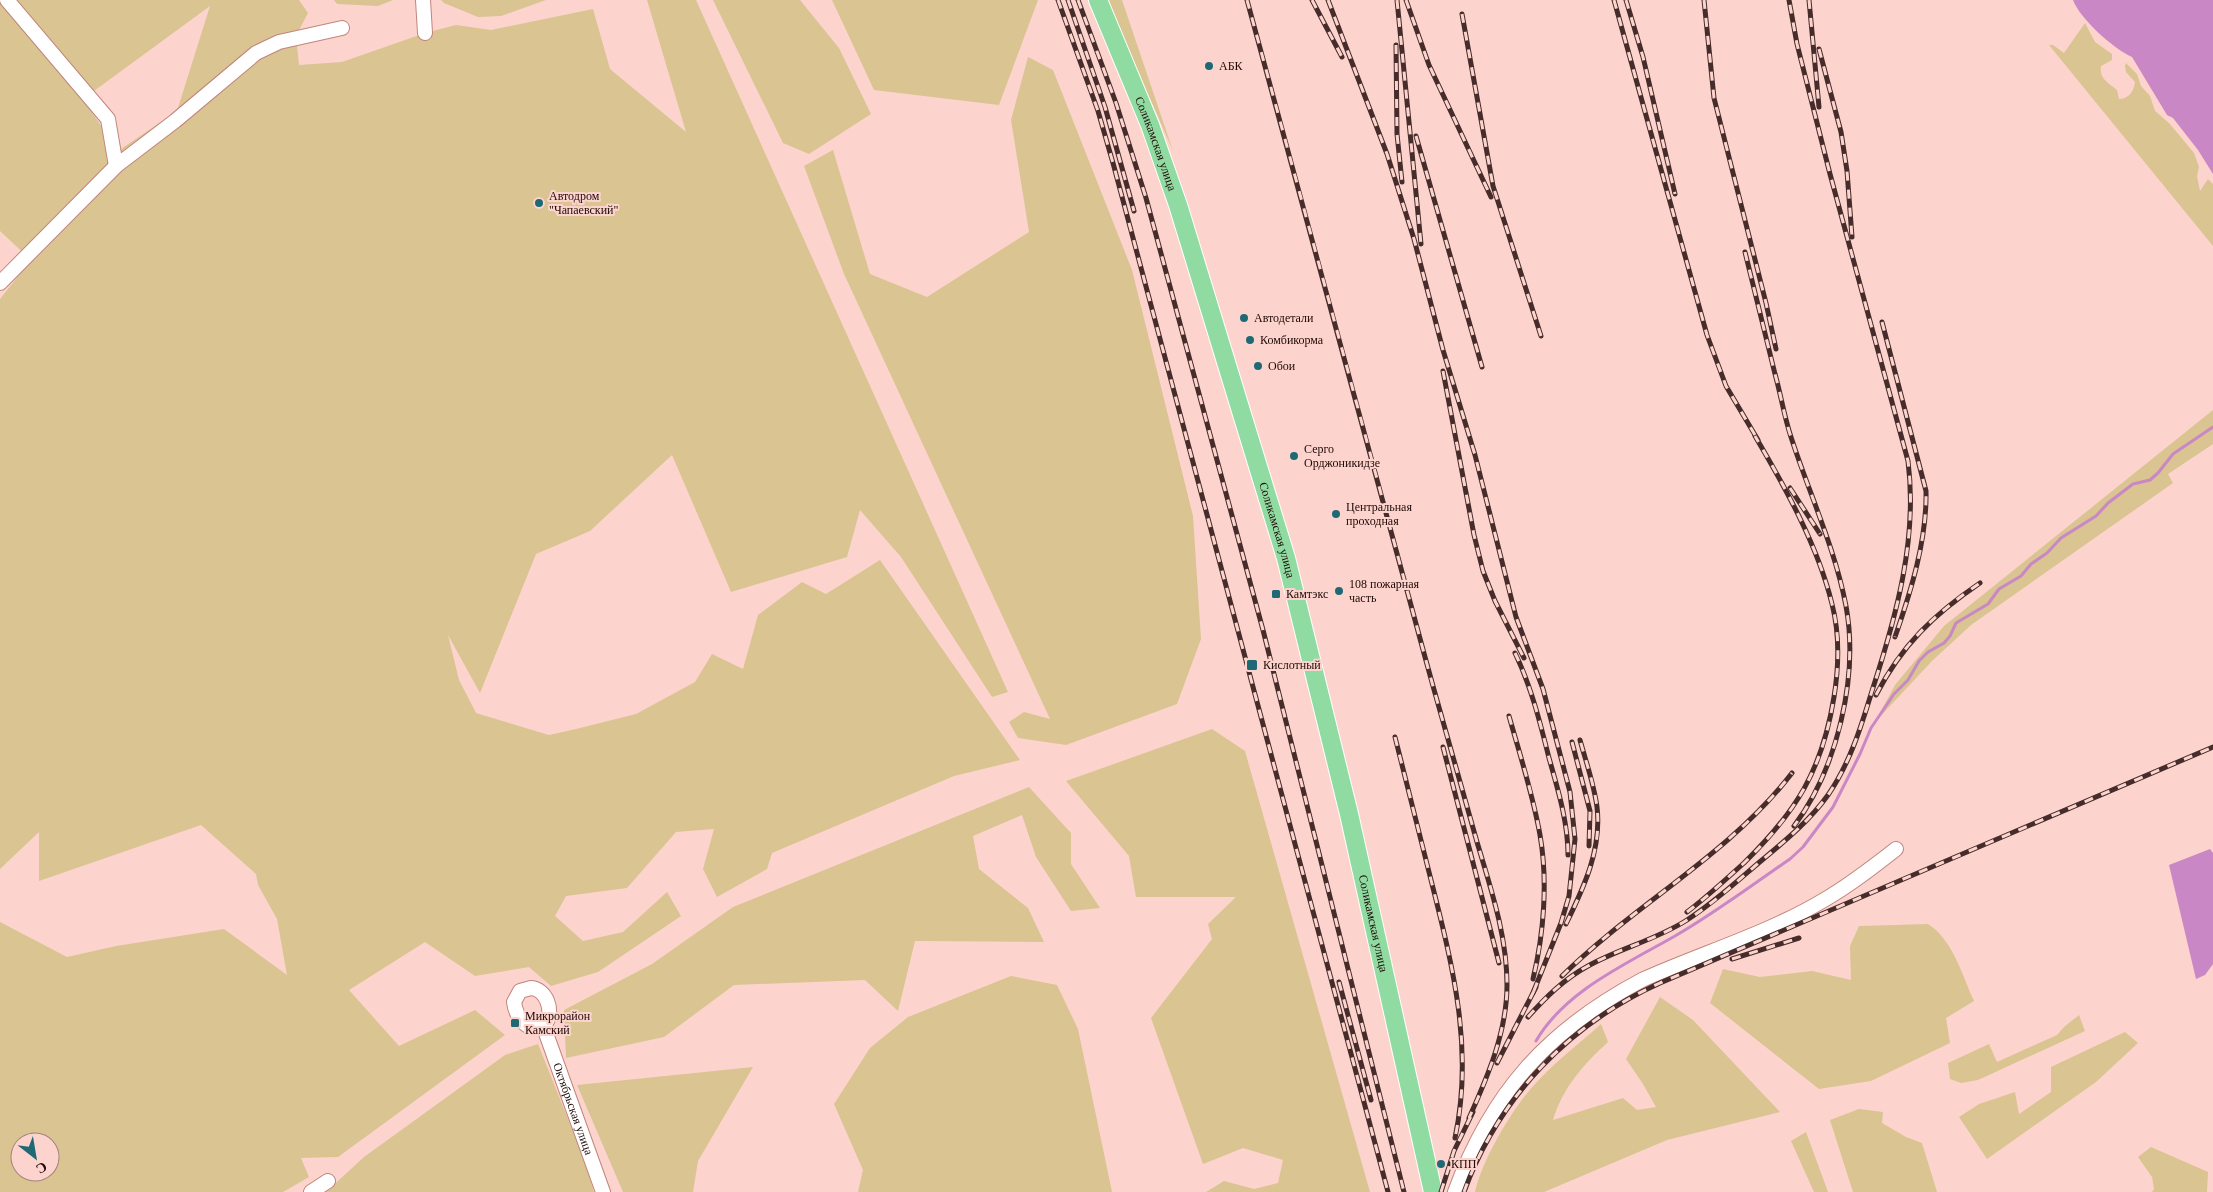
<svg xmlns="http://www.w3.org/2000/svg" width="2213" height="1192" font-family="Georgia,serif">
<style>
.green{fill:#d9c492;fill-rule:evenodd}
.water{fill:#c987c6}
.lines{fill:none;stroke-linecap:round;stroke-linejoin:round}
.stream{stroke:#c987c6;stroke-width:3}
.minor-casing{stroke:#c2847c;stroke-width:16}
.major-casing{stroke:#fff;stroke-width:20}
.minor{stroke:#fff;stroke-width:14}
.major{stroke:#8fdba1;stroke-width:18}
.rail-casing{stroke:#462c2a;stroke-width:5}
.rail{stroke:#fdd4cd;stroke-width:3;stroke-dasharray:9;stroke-linecap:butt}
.poi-dot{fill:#1f6974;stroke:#fdd4cd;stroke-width:2}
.labels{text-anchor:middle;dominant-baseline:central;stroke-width:4;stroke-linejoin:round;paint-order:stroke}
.poi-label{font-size:12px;fill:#1e0806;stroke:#fdd4cd;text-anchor:start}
.street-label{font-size:12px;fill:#1e0806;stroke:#fdd4cd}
</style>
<rect width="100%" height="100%" fill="#fdd4cd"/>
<g class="green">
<path d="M0 0H299L308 13 296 36 299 65 342 62 425 33 456 25 491 30 593 9 610 69 686 132 647 0H696L1008 692 992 697 901 557 860 510 847 557 731 592 672 455 590 531 536 554 480 693 448 635 459 680 476 713 549 735 576 729 636 714 695 682 712 654 743 669 758 615 802 582 826 594 880 560 1020 760 954 776 772 853 767 869 717 897 703 869 714 829 676 832 627 888 566 896 555 916 583 941 623 932 667 892 681 916 598 972 551 986 529 967 475 976 425 942 349 990 399 1046 475 1010 505 1035 338 1157 301 1158 309 1177 283 1192H0V922L67 957 116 946 224 929 287 975 277 919 258 885 256 874 201 825 39 881V832L0 869V299L31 260 0 231ZM210 6 177 111 118 151 83 99ZM20 1142H50V1172H20Z"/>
<polygon points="334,0 393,0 378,6 337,4"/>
<polygon points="441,0 546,0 501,16 478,17 444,3"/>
<polygon points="713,0 800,0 839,48 871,114 809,154 783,143"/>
<polygon points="832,0 1038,0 999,105 874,90"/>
<polygon points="1107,0 1122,0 1173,151"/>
<path d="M2085 23 2095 42 2112 54V60L2101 66C2099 79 2109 83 2117 90L2119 99C2129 99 2134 91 2135 82L2126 72 2125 66 2126 63 2137 74 2141 86 2150 96 2155 111 2169 123 2194 153 2199 167 2197 176 2200 191 2208 179 2213 184V246L2049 45H2053L2064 53Z"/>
<polygon points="1028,57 1053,70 1132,270 1193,516 1201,639 1177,704 1066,745 1018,738 1009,722 1024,712 1050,719 844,274 804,166 833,150 870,274 927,297 1029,232 1011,120"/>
<polygon points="2213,410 2213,444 2168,474 2173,483 1971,625 1932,661 1875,722 1895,685 1944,626"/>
<polygon points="1212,729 1245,751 1370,1192 1206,1192 1224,1181 1254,1189 1278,1183 1283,1160 1243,1148 1203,1164 1151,1018 1212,939 1208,924 1236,897 1136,897 1129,856 1066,781"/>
<polygon points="1029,787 1071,833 1071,864 1100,908 1071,911 1036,857 1022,815 973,836 979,869 1028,908 1044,942 915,941 898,1011 865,980 734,985 664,1037 566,1058 564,1010 652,964 733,907"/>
<path d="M1928 924C1953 940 1962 975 1974 1001L1946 1018 1950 1043 1871 1081 1819 1089 1710 1003 1723 969 1760 977 1812 971 1851 980 1850 946 1859 926Z"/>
<polygon points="1011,976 1057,985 1078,1029 1112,1192 858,1192 863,1170 834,1104 870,1048 908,1017"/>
<path d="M1660 997 1693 1020 1780 1112 1667 1140 1544 1192H1475C1482 1160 1513 1107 1536 1083 1555 1062 1580 1043 1601 1024L1608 1042C1584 1064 1563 1087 1553 1120L1623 1098 1637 1110 1656 1107 1643 1084 1626 1059Z"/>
<polygon points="2079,1015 2085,1031 1978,1080 1961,1083 1950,1079 1948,1063 1989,1044 1997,1062 2057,1035 2064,1027"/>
<polygon points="2125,1032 2138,1043 2096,1082 1987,1159 1959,1117 1979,1104 2015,1092 2019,1114 2051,1092 2051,1067"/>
<polygon points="538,1044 582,1154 594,1192 326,1192 364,1157 505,1055"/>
<polygon points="753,1067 698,1161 693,1192 623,1192 577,1085"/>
<polygon points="1859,1109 1883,1112 1882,1123 1906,1137 1922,1143 1937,1192 1853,1192 1830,1120"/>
<polygon points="1806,1132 1828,1192 1814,1192 1791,1141"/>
<polygon points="2151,1147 2208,1172 2207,1192 2152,1192 2154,1189 2152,1177 2138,1157"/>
</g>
<g class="water">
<path d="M2073 0H2213V174L2198 150 2173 118 2167 115 2132 57C2114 49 2080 19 2073 0Z"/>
<polygon points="2210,849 2213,853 2213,964 2205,975 2196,979 2169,865"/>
</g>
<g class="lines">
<path class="stream" d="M1536 1041C1565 991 1626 964 1675 936 1715 913 1752 885 1790 859L1803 847 1833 807 1860 754 1871 728 1894 694 1908 680 1919 661 1928 652 1944 643 1950 636 1956 623 1988 604 1999 589 2021 576 2031 564 2047 553 2061 538 2096 516 2108 503 2133 484 2150 480 2158 473 2173 454 2213 427"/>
<defs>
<g id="minor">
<polyline points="7,0 108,119 116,166"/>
<polyline points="423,0 425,33"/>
<polyline points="0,283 116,166 175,121 256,53 279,42 342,28"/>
<path d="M531 988C546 989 554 1010 546 1023 529 1037 516 1017 514 1002L520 991Z"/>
<path id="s1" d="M543 1025 603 1192"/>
<polyline points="311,1192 328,1181"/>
<path d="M1455 1192C1492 1092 1548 1030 1642 980 1702 953 1767 934 1824 900 1850 885 1873 867 1896 849"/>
</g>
<g id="major">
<path id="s2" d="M1098 0 1150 125 1178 205 1286 558 1349 814 1433 1192"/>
</g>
</defs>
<use href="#minor" class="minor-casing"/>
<use href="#major" class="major-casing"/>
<use href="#minor" class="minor"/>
<use href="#major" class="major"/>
<defs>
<g id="rail">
<polyline points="1058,0 1098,111 1113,163 1388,1192"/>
<polyline points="1068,0 1105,107 1134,211"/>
<polyline points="1078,0 1116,103 1146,198 1263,630 1404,1192"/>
<path d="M1247 0C1307 219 1366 438 1425 657 1442 719 1460 781 1477 842 1491 889 1507 936 1507 985 1507 1031 1488 1076 1469 1118"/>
<polyline points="1312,0 1342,57"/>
<polyline points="1328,0 1387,154 1414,239 1443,350 1475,455 1516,617 1543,689 1570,792 1575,839 1569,896 1561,923 1533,993"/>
<polyline points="1397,0 1421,244"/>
<polyline points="1406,0 1429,65 1491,197"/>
<polyline points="1614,0 1707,335 1726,386 1758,440"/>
<polyline points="1626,0 1643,57 1675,194"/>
<polyline points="1704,0 1714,98 1766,303 1776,349"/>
<polyline points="1809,0 1819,107"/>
<polyline points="1462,14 1493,186 1541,336"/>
<polyline points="1396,45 1397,134 1402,182"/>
<polyline points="1819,49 1841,132 1847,171 1852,237"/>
<polyline points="1416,136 1482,367"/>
<path d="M1745 252C1755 293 1765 333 1775 374 1781 395 1784 416 1791 437 1809 493 1835 548 1846 606 1859 677 1837 769 1794 826"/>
<path d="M1882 322 1926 491C1927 540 1911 591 1895 637"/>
<polyline points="1443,371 1474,535 1483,571 1495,601 1524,658"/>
<polyline points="1790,488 1820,534"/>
<path d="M1515 653C1531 686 1540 722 1549 758 1558 790 1568 822 1568 855"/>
<path d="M1876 695C1902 645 1933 615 1980 583"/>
<path d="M1509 716C1520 755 1533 795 1540 835 1548 881 1544 933 1533 979"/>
<path d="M1395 737C1407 785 1419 832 1431 880 1453 967 1474 1049 1455 1138"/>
<polyline points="1572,742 1590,811 1589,846"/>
<polyline points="1443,747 1499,963"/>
<path d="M1687 912C1707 897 1725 880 1744 863 1796 812 1822 771 1834 697 1839 666 1840 635 1832 604 1818 546 1785 487 1755 436"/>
<path d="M1566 924C1584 887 1602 849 1597 807 1594 784 1586 762 1580 740"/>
<polyline points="1732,959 1799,938"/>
<path d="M1562 976C1635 904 1729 855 1792 773"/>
<polyline points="1339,982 1371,1100"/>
<path d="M1528 1017C1546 997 1564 979 1588 966 1620 948 1656 940 1687 920 1712 904 1733 885 1755 866 1781 844 1808 823 1828 795 1850 763 1861 727 1872 691 1896 617 1918 539 1908 461L1830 174 1797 44 1789 0"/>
<polyline points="1497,1063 1536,987"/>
<polyline points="1441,1192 1454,1151 1473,1112"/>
<path d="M1464 1192C1498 1098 1569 1024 1660 983L2213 747"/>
</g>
</defs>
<use href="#rail" class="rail-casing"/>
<use href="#rail" class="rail"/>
</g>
<g class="poi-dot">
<circle cx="1209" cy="66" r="5"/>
<circle cx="539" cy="203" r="5"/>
<circle cx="1244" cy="318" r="5"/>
<circle cx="1250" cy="340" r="5"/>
<circle cx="1258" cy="366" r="5"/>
<circle cx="1294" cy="456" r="5"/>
<circle cx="1336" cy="514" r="5"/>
<circle cx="1339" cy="591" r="5"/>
<rect x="1271" y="589" width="10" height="10" rx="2.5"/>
<rect x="1246" y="659" width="12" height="12" rx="2.5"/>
<rect x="510" y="1018" width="10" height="10" rx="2.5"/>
<circle cx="1441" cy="1164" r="5"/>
</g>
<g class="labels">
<g class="poi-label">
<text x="1219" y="66">АБК</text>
<text x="549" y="196">Автодром<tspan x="549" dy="14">"Чапаевский"</tspan></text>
<text x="1254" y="318">Автодетали</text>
<text x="1260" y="340">Комбикорма</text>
<text x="1268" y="366">Обои</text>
<text x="1304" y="449">Серго<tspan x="1304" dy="14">Орджоникидзе</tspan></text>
<text x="1346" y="507">Центральная<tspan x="1346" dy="14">проходная</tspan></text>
<text x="1349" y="584">108 пожарная<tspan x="1349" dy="14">часть</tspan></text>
<text x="1286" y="594">Камтэкс</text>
<text x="1263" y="665">Кислотный</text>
<text x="525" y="1016">Микрорайон<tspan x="525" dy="14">Камский</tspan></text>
<text x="1451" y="1164">КПП</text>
</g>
<g class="street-label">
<text stroke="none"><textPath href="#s2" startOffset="155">Соликамская улица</textPath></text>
<text stroke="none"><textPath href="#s2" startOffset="560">Соликамская улица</textPath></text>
<text stroke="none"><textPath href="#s2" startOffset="965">Соликамская улица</textPath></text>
<text stroke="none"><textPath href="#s1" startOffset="89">Октябрьская улица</textPath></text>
</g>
</g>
<g transform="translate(35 1157) rotate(149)"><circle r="24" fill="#fdd4cd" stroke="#a4827d"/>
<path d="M0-4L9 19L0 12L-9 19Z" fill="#1f6974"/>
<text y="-8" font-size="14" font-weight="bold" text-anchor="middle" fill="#1e0806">С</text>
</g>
</svg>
